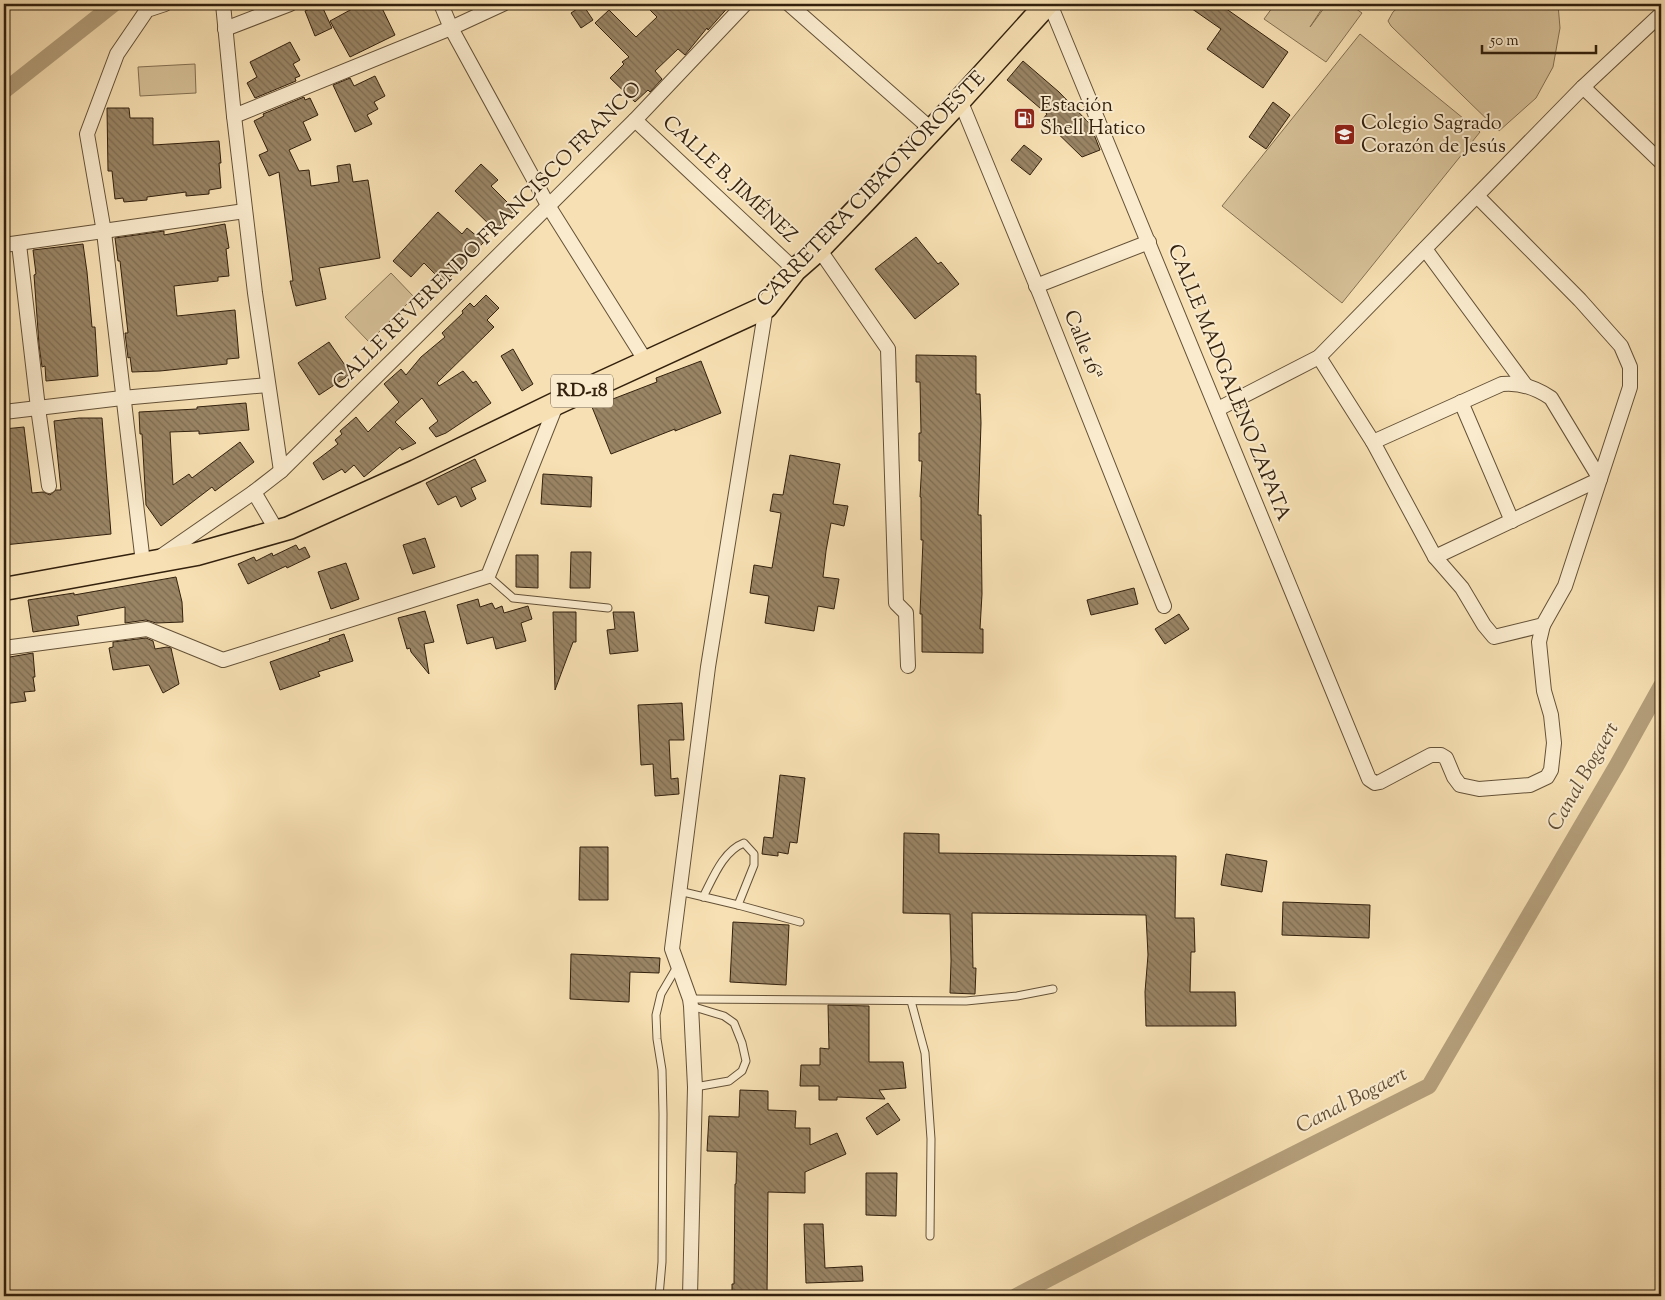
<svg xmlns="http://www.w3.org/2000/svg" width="1665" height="1300" font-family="'Sorts Mill Goudy',serif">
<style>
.garden{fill:#d6c097;stroke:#847052}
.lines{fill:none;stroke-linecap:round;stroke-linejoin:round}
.canal{stroke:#b49f7b;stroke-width:16}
.building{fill:url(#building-back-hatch);stroke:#33210e}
.service-casing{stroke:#645137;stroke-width:9}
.minor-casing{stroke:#645137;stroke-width:16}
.primary-casing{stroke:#33210e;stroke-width:25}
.service{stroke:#faebce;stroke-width:7}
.minor{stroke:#faebce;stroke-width:14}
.primary{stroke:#f7e0b3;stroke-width:22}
.labels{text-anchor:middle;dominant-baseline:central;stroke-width:4;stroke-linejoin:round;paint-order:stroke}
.shield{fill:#faebce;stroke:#6f5e48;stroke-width:1}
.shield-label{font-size:19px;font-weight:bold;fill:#33210e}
.poi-label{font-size:20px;fill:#33210e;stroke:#faebce;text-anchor:start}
.street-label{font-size:20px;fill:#33210e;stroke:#faebce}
.water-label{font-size:21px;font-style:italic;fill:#604d34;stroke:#faebce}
</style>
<defs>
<pattern id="building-back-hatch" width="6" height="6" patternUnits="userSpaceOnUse" patternTransform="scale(1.25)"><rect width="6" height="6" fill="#998464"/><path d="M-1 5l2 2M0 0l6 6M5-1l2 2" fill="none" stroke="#7d6c51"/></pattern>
</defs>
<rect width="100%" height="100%" fill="#f7e0b3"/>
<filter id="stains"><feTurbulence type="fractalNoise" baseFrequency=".004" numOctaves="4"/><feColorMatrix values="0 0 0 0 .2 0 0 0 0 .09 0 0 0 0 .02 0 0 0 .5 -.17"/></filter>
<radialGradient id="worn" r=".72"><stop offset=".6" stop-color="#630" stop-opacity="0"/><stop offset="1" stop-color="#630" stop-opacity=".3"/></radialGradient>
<g class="garden">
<polygon points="1275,4 1325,4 1310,27 1327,4 1349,4 1362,13 1326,62 1264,19"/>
<polygon points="1402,4 1558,4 1560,28 1553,67 1536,98 1499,131 1391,26 1388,21 1393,12"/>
<polygon points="1360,34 1480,132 1342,303 1222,206"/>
<polygon points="195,64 196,93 140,96 138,67"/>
<polygon points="391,273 414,297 369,342 345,317"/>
</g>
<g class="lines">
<g class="canal">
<polyline points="4,91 114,4"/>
<polyline points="1016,1296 1143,1230 1429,1086 1617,765 1661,686"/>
</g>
</g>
<g class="building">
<polygon points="321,4 332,28 315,36 305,11"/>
<polygon points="350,4 380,4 395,35 350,57 330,21 352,9"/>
<polygon points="644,4 731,4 708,30 707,28 685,55 678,49 655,71 662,79 650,92 648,90 635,102 610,78 624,64 622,62 629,57 595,23 609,10 636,37 657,17"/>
<polygon points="1185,4 1228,4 1225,8 1288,52 1263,88 1207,49 1221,29"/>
<polygon points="583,5 593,20 581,28 571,13"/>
<polygon points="290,42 300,60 293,64 300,76 295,78 296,81 255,98 247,83 257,77 250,62"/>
<polygon points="1023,61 1059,92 1090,124 1100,150 1082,157 1043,119 1047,114 1007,80"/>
<polygon points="375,76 385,96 374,102 378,109 367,115 372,124 355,132 333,85 350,78 354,86"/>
<polygon points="304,97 305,100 310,98 318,115 303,122 311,140 289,150 299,171 309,170 311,186 339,182 337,166 350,164 353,182 368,180 380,258 319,268 326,299 296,306 290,281 293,281 279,172 269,176 259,155 268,151 254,121 264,116 263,114"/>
<polygon points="1273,102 1290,115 1266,149 1249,137"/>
<polygon points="107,108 129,108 130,118 153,118 153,145 219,141 221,163 219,163 221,188 209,190 209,194 186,196 186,192 147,197 147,200 124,202 123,198 115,199 112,171 108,171"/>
<polygon points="1024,145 1042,159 1030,175 1011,160"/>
<polygon points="481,164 498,180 491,186 515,210 495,230 455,191"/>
<polygon points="438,212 462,234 467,228 484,242 444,283 424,263 411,277 393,261"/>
<polygon points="225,224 229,248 226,249 229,276 218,277 218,281 174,286 177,316 235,310 239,358 227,359 227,364 160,371 132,372 130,357 128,358 125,333 128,333 120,261 118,261 115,238 164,231 164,235"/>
<polygon points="916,237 938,264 941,262 959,284 915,319 875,269"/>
<polygon points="83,244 87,272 92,327 95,327 98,376 46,381 45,366 42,367 39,345 34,275 36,274 33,250"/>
<polygon points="486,295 499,308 487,320 494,327 437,383 439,386 463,371 473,383 476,381 491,403 446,433 436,437 429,428 438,421 422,398 395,422 416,443 402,450 400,447 364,477 354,465 345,473 342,469 323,480 313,463 338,444 335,440 342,434 340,431 356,417 368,432 399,402 384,384 401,369 406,375 421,357 445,337 442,333 463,313 462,311 470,303 474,307"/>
<polygon points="329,342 351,374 319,395 298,363"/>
<polygon points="513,349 533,384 522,391 501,356"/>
<polygon points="916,355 976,356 976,394 980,394 981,423 978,515 981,515 982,594 980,629 983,629 983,653 922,652 922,614 920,614 923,540 921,540 921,497 920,497 922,461 919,461 919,433 921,433 920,382 916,382"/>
<polygon points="701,361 721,413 675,431 675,429 611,454 592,407 657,382 656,378"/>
<polygon points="246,403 249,430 199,434 199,431 170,432 173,485 189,474 192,478 240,442 254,462 215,491 212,487 161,526 146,505 142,434 140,434 139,412 197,409 197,407"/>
<polygon points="79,418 102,418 111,534 4,545 4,429 24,427 32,493 43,492 50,495 56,490 61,490 54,421"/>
<polygon points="790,455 840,464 833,504 848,506 844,526 831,523 826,551 823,577 839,579 834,609 818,606 814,631 765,623 769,596 750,593 754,565 772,568 781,513 770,511 773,494 783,495"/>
<polygon points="475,459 486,481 471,488 476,499 461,507 456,496 438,505 426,483"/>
<polygon points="543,474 592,477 591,507 541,504"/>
<polygon points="425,538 435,567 413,574 403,545"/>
<polygon points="296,545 299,550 305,547 310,557 287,568 286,566 248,584 238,564 254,557 256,561 272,553 273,556"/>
<polygon points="571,552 591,552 590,588 570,588"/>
<polygon points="516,555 538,555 538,588 516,587"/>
<polygon points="346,563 359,599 331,609 318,572"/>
<polygon points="176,577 182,602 183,622 156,623 146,620 125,623 125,607 77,616 79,625 33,632 28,600 74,593 74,595"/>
<polygon points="1134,588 1138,604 1091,615 1087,600"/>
<polygon points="478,599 480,607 492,603 495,609 502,606 504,613 528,606 532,619 521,623 526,641 496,649 493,637 467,644 457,605"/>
<polygon points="425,611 434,642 424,644 429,674 411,652 410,648 407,649 398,618"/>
<polygon points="553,612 576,612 576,642 573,642 555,690"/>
<polygon points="613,612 634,612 638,651 610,654 607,630 615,629"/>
<polygon points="1179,614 1189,629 1165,644 1155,629"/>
<polygon points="344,634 353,661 318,672 320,676 280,690 270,662 330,641 329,639"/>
<polygon points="146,638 153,641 155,649 167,647 171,648 179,684 163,693 149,665 113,670 109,648 113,647 113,642"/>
<polygon points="33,653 35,677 33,677 35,691 24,692 26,701 4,704 4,658"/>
<polygon points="682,703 684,740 669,740 671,779 678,778 679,794 655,796 653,764 641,765 638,705"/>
<polygon points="780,775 805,778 797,843 790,842 788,854 778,852 778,856 762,854 764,837 773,838"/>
<polygon points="904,833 939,834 939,853 1176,856 1175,918 1194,918 1195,952 1191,952 1190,992 1235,992 1236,1026 1146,1026 1145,992 1148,955 1146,915 972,913 973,968 976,968 975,994 950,993 951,961 950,914 903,913"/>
<polygon points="580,847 608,847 608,900 579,900"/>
<polygon points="1226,854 1267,861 1262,892 1221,885"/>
<polygon points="1283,902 1370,905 1369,938 1282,935"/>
<polygon points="733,922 789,925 786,985 730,982"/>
<polygon points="571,954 660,958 659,973 630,972 629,1002 570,999"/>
<polygon points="828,1005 869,1006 869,1062 903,1062 906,1088 879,1090 885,1099 837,1097 837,1100 819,1100 819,1086 800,1086 801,1065 820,1065 820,1048 829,1049"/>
<polygon points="740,1090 768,1091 768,1110 796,1111 795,1128 810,1128 810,1145 837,1133 846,1154 805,1172 805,1193 768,1192 767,1296 732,1296 732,1284 734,1284 735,1184 736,1184 737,1152 707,1151 709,1116 739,1117"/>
<polygon points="888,1103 900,1120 877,1135 866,1118"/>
<polygon points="866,1173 897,1173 896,1216 866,1215"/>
<polygon points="804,1224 823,1224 825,1268 862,1266 863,1281 806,1283"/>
</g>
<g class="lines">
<defs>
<g id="service">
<polyline points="488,576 513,598 608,608"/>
<polyline points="679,891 738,905 800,922"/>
<path d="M703 897C713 878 723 851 744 843L754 854V865L738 905"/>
<polyline points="690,999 966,1001 1017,996 1053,989"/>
<polyline points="911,1001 925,1053 931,1139 930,1236"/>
<polyline points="691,1006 724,1016 734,1023 742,1043 746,1061 742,1071 729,1081 695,1087"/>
<polyline points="659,1296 662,1262 663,1114 662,1070 657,1039 656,1015 661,994 678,965"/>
</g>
<g id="minor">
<polyline points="223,4 234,116 255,293 281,471"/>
<polyline points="441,4 451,28 549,207 647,363"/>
<polyline points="789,4 932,130"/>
<polyline points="1050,4 1369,779 1375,783 1380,782 1431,755 1441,755 1446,758 1454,777 1460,785 1479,789 1530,785 1547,777 1551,770 1554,743 1551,715 1544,691 1541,662 1539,642 1543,625"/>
<polyline points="225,29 290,4"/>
<polyline points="1583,87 1661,162"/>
<polyline points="960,100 1040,294 1164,606"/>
<polyline points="234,116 451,28 503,4"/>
<polyline points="635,120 795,270"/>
<polyline points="19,244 38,408 49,486"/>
<polyline points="4,245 245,211"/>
<polyline points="819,249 888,349 896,603 906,613 908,666"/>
<polyline points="1425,249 1526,386"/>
<polyline points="1036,286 1149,242"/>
<polyline points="1319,357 1373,442 1435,557 1462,588 1484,625 1494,637 1543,625 1565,586 1630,387 1630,367 1621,346 1580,300 1477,196"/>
<polyline points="1461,402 1512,521"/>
<polyline points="1218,409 1319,357 1583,87 1661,14"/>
<polyline points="4,412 122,398 268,385"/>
<path d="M1373 442 1502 384C1520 382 1536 388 1551 398L1600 479 1435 557"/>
<polyline points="254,492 277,531"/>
<polyline points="160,557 254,492 281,471 635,120 745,4"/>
<polyline points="143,563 104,232 87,134 117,54 147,10 165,4"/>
<polyline points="4,648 147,629 223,660 488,576 557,403"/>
<polyline points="690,1296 695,1087 691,1006 690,999 672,949 708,667 766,307"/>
</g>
<polyline id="primary" points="4,589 197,554 289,528 416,471 557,403 766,307 795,270 819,249 867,199 960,100 1047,4"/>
</defs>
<use href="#service" class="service-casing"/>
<use href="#minor" class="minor-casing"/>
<use href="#primary" class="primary-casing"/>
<use href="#service" class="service"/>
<use href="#minor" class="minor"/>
<use href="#primary" class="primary"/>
</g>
<defs>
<symbol id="fuel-square" viewBox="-11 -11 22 22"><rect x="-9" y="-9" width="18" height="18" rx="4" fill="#8f2418" stroke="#faebce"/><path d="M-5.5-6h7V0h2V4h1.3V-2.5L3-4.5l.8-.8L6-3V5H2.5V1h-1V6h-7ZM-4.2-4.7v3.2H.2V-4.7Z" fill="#fff"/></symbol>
<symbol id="university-square" viewBox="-11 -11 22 22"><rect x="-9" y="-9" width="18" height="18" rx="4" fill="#8f2418" stroke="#faebce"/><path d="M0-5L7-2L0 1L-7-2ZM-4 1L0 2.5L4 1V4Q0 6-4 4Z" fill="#fff"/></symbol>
</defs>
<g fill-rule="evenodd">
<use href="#fuel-square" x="1012" y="106" width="25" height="25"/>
<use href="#university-square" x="1332" y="122" width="25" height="25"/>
</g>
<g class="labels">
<rect class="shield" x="551" y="374.5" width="62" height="33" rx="4"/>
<g class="shield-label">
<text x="582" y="391">RD-18</text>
</g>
<g class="poi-label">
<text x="1040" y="106">Estación<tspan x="1040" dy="23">Shell Hatico</tspan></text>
<text x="1361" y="124">Colegio Sagrado<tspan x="1361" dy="23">Corazón de Jesús</tspan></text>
</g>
<g class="street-label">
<text transform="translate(729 180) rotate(43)">CALLE B. JIMÉNEZ</text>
<text transform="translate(872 190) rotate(-46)">CARRETERA CIBAO NOROESTE</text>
<text transform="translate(488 237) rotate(-45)">CALLE REVERENDO FRANCISCO FRANCO</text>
<text transform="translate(1082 345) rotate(68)">Calle 16ª</text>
<text transform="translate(1228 383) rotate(68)">CALLE MADGALENO ZAPATA</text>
</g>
<g class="water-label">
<text transform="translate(1584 777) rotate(-60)">Canal Bogaert</text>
<text transform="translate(1352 1101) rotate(-27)">Canal Bogaert</text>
</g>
</g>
<rect width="1665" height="1300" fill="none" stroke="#f7e0b3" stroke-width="20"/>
<rect x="5" y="5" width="1655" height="1290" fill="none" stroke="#33210e" stroke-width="2.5"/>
<rect x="10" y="10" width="1645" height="1280" fill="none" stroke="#33210e"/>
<path d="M1482 45v8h114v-8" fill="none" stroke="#33210e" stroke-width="2.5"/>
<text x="1490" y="45" font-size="15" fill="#33210e" stroke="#faebce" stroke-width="4" paint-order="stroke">50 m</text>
<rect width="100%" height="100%" filter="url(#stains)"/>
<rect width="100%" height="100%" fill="url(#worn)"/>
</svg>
